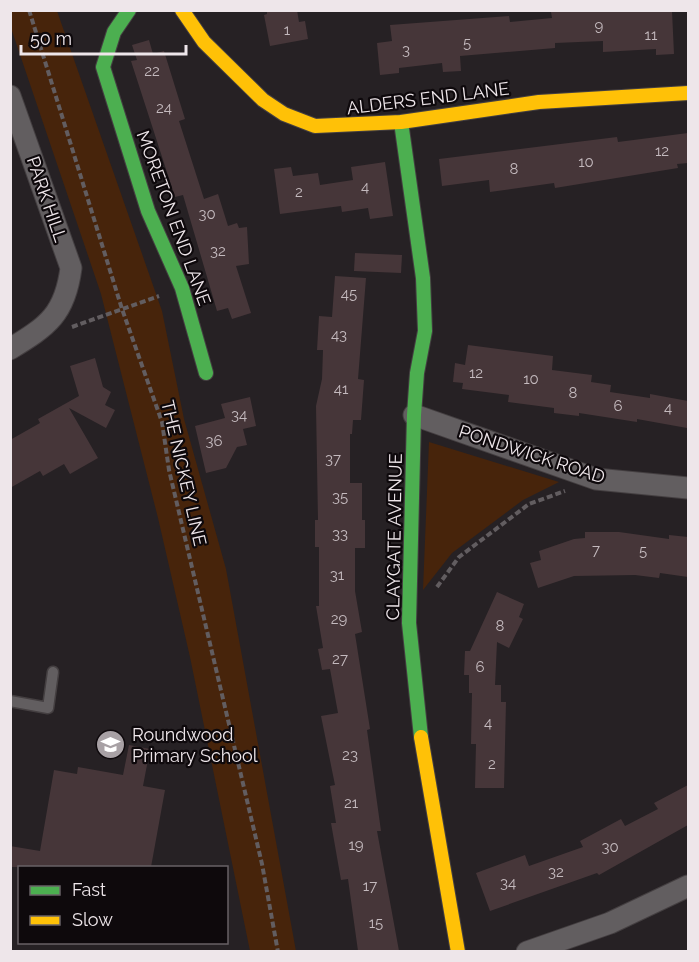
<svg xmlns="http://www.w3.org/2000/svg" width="699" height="962" font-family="Raleway,sans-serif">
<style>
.green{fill:#47240b}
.building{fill:#463639}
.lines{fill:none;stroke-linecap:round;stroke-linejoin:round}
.lane-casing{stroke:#443f41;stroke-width:13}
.street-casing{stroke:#443f41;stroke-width:23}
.fast-casing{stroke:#443f41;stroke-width:16}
.slow-casing{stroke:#443f41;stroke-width:16}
.path{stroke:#625d60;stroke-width:4;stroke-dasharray:6 3;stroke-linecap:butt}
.lane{stroke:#625e60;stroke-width:10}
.street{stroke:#625e60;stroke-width:21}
.fast{stroke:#4caf50;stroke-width:14}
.slow{stroke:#ffc107;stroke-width:14}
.labels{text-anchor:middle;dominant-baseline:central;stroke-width:4.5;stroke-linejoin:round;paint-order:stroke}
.number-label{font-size:15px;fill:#c4babe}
.street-label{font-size:18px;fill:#eee6ea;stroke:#0e090c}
.poi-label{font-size:18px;fill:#eee6ea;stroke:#0e090c;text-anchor:start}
</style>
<rect width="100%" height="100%" fill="#262124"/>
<g class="green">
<polygon points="10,11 57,11 162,311 184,419 226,569 296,951 250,951 190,657 158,518 101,294 11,28"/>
<polygon points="429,442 559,482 523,500 452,553 423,590"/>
</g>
<g class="building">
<polygon points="267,10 297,10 299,22 305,21 308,39 270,46 264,15 267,14"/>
<polygon points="566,10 672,11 674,54 656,55 656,49 603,52 603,41 555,43 555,48 460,56 461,71 443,72 442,63 399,68 399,73 380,75 377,43 392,41 390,25 509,16 510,22 552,18 551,12"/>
<polygon points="149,40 153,54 164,51 185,119 179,121 204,199 218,194 228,226 237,223 239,228 247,227 249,264 236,266 251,313 232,319 228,308 217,311 183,195 175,197 131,61 137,60 132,45"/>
<polygon points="688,133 688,163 677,164 678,168 555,188 554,183 490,192 489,180 442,186 439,159 617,137 618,142"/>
<polygon points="385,162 393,216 370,219 368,208 342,212 341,206 280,214 274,169 291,167 293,176 318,173 320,185 353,180 351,167"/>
<polygon points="355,253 402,255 401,273 354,271"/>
<polygon points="335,276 366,278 358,379 364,380 361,420 353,420 352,434 350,434 350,483 362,483 362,520 365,520 365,548 355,548 355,591 362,632 355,634 370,729 367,730 381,831 377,831 399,951 358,951 348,879 341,880 331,823 336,823 330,786 335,785 321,716 338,713 330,669 322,670 318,649 323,648 316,606 319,606 319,547 315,547 315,520 318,520 316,406 322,379 323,350 317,350 319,316 332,317"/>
<polygon points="468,345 553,356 552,370 592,375 591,382 611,385 610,392 650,398 650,394 688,401 687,428 637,419 637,422 579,413 579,416 554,413 554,408 508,402 509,395 462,389 463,383 453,382 455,363 465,365"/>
<polygon points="95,358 103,387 111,392 105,405 115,410 106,428 69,408 98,458 70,474 64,464 43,476 40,471 10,488 10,440 40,423 38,419 79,396 70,366"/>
<polygon points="250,397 256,426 243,429 247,445 237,447 226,468 206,473 195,426 225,418 221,404"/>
<polygon points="585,532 619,532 669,539 669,535 688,537 688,577 660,573 659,578 635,575 574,576 538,588 530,563 541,560 539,551 574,539 585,538"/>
<polygon points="497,592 524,604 519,617 523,619 509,648 497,642 495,685 501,685 501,702 506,702 504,788 475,788 476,744 471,744 472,693 469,693 469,675 464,675 465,651 470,651"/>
<polygon points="129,745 150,749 143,786 165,790 151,867 10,867 10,846 40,851 54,770 77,774 78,767 123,775"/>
<polygon points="688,785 688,825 599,875 597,873 490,911 476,873 525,855 529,866 583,847 580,841 621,819 625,826 658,809 654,803"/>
</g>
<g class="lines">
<defs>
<polyline id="lane" points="10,701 48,708 53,672"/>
<g id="street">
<path d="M10 96 71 268C65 314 48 326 10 349"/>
<polyline points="414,415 596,479 688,488"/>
<polyline points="527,952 610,923 688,886"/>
</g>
<g id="fast">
<polyline points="129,10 114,32 103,67 148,211 182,288 206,373"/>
<polyline points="401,122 423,278 425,331 417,373 414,415 409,623 421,737"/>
</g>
<g id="slow">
<polyline points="182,10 204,42 263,100 284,114 315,126 401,122 539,102 688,93"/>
<polyline points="421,737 458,952"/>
</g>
</defs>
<use href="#lane" class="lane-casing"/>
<use href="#street" class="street-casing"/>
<use href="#fast" class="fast-casing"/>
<use href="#slow" class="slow-casing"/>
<g class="path">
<polyline points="29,10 122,309 162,422 169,470 262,864 278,952"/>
<polyline points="72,327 159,296"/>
<polyline points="437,587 459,557 529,504 565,491"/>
</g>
<use href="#lane" class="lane"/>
<use href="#street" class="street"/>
<use href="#fast" class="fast"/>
<use href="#slow" class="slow"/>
</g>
<defs>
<symbol id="school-disc" viewBox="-11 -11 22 22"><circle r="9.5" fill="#a8a1a5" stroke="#0e090c"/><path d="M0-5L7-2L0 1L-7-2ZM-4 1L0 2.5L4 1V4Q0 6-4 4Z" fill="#fff"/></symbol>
</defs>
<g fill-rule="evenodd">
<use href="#school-disc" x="94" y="728" width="33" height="33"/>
</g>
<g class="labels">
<g class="number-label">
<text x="599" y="26">9</text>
<text x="287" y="30">1</text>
<text x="651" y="35">11</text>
<text x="467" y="43">5</text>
<text x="406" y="50">3</text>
<text x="152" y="71">22</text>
<text x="164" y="108">24</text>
<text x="662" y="151">12</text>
<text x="586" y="162">10</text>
<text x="514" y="169">8</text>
<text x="365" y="187">4</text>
<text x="299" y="192">2</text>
<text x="207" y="214">30</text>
<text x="218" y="251">32</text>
<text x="349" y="294">45</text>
<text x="339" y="335">43</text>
<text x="476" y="373">12</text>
<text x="531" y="379">10</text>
<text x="341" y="389">41</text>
<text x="573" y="393">8</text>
<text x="618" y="406">6</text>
<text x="668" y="408">4</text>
<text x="239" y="415">34</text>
<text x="214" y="441">36</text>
<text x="333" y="459">37</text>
<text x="340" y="497">35</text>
<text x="340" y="534">33</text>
<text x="596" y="550">7</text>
<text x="643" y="551">5</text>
<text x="337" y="575">31</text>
<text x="339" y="619">29</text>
<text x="500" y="626">8</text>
<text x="340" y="659">27</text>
<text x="480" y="667">6</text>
<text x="488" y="723">4</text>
<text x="350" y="755">23</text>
<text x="492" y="764">2</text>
<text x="351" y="803">21</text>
<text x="356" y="845">19</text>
<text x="610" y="847">30</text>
<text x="556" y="872">32</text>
<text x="508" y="883">34</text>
<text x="370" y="886">17</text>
<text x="376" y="923">15</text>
</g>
<g class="street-label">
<text transform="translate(428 98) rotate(-7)">ALDERS END LANE</text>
<text transform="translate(47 199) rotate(71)">PARK HILL</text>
<text transform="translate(174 218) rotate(70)">MORETON END LANE</text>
<text transform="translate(532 454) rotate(18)">PONDWICK ROAD</text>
<text transform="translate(184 473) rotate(77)">THE NICKEY LINE</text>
<text transform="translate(394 537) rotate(-89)">CLAYGATE AVENUE</text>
</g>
<g class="poi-label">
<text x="132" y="734">Roundwood<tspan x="132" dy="21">Primary School</tspan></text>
</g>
</g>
<rect width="699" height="962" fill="none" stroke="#eee6ea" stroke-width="24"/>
<rect x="18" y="866" width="210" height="78" fill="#0e090c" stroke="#686165" stroke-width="1.5"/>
<rect x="30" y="886" width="30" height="9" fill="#4caf50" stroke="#686165" stroke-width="1.5"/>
<text x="72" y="896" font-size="18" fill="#eee6ea">Fast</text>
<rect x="30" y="916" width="30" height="9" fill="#ffc107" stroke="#686165" stroke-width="1.5"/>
<text x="72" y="926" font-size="18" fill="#eee6ea">Slow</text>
<path d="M21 45v9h165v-9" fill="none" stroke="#eee6ea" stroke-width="3"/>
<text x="30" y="45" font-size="18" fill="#eee6ea" stroke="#0e090c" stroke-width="4.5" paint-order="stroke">50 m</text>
</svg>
